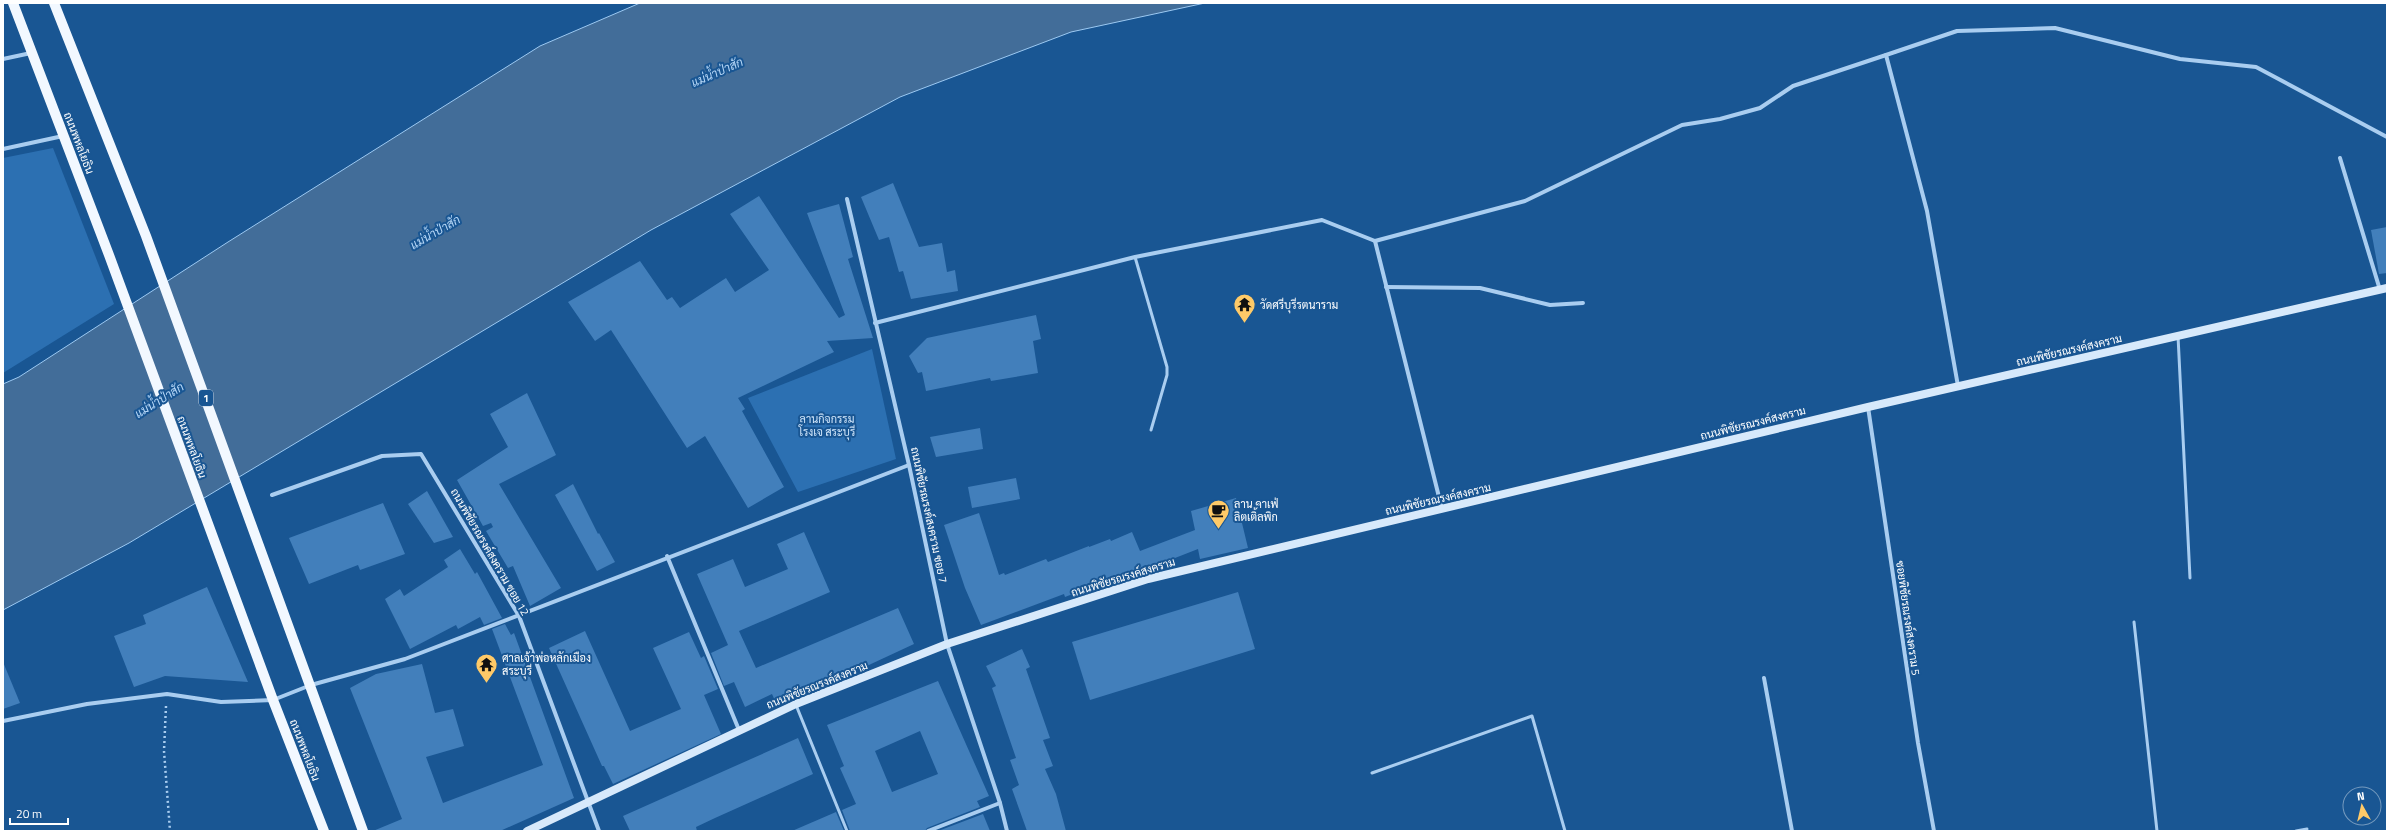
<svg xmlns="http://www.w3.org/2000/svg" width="2390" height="834" font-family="'Titillium Web',Sarabun,sans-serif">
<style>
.green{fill:#2c70b2}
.water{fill:#426d99;stroke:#9cc9f2}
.building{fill:#427fbb;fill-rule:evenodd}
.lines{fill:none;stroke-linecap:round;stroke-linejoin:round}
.path{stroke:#a9cdf0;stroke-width:2.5;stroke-dasharray:2 3;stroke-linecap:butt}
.lane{stroke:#a9cdf0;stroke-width:3}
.street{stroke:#a9cdf0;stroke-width:4}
.secondary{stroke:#d7e9fb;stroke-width:8}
.primary{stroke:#f2f8ff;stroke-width:10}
.labels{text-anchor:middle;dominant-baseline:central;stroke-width:4;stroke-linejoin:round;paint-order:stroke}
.shield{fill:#195693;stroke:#baccdf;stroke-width:1}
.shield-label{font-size:10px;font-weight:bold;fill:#fff}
.street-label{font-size:11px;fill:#fff;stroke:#195693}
.poi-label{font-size:11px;fill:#fff;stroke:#195693;text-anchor:start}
.park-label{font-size:11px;fill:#d0e6fb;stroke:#195693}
.water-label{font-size:12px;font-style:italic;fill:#b6d7f7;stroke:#195693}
</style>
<rect width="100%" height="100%" fill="#195693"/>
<g class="green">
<polygon points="53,148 114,304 3,373 3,158"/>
<polygon points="872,349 896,459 798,492 748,398"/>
</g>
<polygon class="water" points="640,3 1205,3 1071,32 900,97 651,230 129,543 3,610 3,384 19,377 228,242 540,46"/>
<g class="building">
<polygon points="893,183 919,247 942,243 947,272 955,270 958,291 911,299 903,271 899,272 889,237 879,240 861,197"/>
<polygon points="759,196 839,318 845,315 807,213 839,204 853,257 848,259 873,338 827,341 834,352 738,398 745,409 742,411 784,487 748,508 705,436 687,448 611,330 595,341 568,302 640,261 667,300 672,297 680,308 726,278 735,292 769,270 730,214"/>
<polygon points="2387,227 2387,273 2379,274 2371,230"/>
<polygon points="1036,315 1041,339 1033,341 1038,373 991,381 990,378 926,391 922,372 918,373 909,356 927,338"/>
<polygon points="527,393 556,455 499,484 561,588 530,606 513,566 508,568 486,531 493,527 491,523 483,526 457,480 508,447 490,414"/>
<polygon points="980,428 983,449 936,457 930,437"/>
<polygon points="1016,478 1020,499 972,508 968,487"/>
<polygon points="573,484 598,534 599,533 615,562 597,571 555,495"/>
<polygon points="427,491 453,537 434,543 408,504"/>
<polygon points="1236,498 1248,548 1200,559 1198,549 1129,576 1129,574 1107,583 1106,581 1065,597 1064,594 981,625 965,588 944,525 979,513 999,575 1004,573 1005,575 1046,559 1048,562 1089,546 1089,547 1110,539 1111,541 1132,532 1140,551 1195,530 1191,511"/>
<polygon points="383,503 405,554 360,570 358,565 309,584 289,538"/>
<polygon points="804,532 830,592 739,631 756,668 898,608 914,644 856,671 776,703 772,694 745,707 734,682 724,686 711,653 728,645 697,574 733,559 745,587 788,569 777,544"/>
<polygon points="460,549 475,574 477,572 502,618 484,625 480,617 458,629 456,625 410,649 385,599 400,589 404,596 448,567 444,560"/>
<polygon points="207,587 248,682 165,676 134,687 114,636 146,624 143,615"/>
<polygon points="1238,592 1255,649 1090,700 1072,642"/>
<polygon points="505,624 511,635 514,633 574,798 500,831 373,831 402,819 350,688 376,674 422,664 435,713 453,709 464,746 426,757 443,803 543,765 492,629"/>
<polygon points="585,631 630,731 681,709 653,648 689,632 701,658 704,656 718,689 704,695 721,734 613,784 604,766 602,766 549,648"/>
<polygon points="1022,649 1030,667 1026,669 1050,738 1043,740 1053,766 1045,769 1056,794 1066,831 1027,831 1012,789 1019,785 1010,760 1016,758 992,688 996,686 986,666"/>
<polygon points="3,662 20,703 3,709"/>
<path d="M938 681 989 796 977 801 980 807 927 828 925 831H850L842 810 856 804 840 768 844 766 827 725ZM920 731 938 774 892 792 875 751Z"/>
<polygon points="798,738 813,774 715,818 696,827 697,831 630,831 623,816"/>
<polygon points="836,812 844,831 792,831"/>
<polygon points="983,814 990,831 938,831"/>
</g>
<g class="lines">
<polyline class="path" points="166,706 164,751 170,831"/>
<g class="lane">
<polyline points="1135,257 1167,367 1167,375 1151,430"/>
<polyline points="2178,336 2190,578"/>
<polyline points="2134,622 2157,831"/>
<polyline points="796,705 847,831"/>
<polyline points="1372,773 1532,716 1565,831"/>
<polyline points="2296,831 2307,829"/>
</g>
<g class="street">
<polyline points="1886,55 1957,31 2055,28 2180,59 2256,67 2387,137"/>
<polyline points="3,59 31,53"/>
<polyline points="3,149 63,136"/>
<polyline points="2340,158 2380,290"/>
<polyline points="847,199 909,465 947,644 1000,803 1007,831"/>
<polyline points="1375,241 1525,201 1682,125 1720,119 1760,108 1793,86 1886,55 1927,211 1958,386"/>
<polyline points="1386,287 1480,288 1550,305 1583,303"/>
<polyline points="875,323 1135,257 1322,220 1375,241 1442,509"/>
<polyline points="1868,407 1918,743 1934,831"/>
<polyline points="272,495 382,456 421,454 519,616 599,831"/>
<polyline points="667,556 739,730"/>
<polyline points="1764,678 1792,831"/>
<polyline points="3,721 87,704 167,694 221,702 273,700 311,685 405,659 909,465"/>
<polyline points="928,831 1000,803"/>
</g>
<polyline class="secondary" points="527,831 796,704 947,644 1148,579 1868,407 2387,288"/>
<g class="primary">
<polyline points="13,3 109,255 273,700 324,831"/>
<polyline points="54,3 146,236 363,831"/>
</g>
</g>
<defs>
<symbol id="temple-pin" viewBox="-11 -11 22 30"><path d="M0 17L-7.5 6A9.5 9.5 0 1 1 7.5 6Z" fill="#ffca68" stroke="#195693"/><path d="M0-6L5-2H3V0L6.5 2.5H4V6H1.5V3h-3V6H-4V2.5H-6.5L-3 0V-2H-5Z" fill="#111"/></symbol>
<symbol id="cafe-pin" viewBox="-11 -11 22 30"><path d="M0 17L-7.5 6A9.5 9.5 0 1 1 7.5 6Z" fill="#ffca68" stroke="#195693"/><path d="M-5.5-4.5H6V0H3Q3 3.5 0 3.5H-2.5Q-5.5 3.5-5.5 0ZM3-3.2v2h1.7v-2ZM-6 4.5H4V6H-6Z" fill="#111"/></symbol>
</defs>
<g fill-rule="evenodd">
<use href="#temple-pin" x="1232" y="292" width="25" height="34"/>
<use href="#cafe-pin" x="1206" y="498" width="25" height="34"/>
<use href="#temple-pin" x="474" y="652" width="25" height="34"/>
</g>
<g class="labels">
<rect class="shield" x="199" y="390" width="14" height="16" rx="3"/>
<g class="shield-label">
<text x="206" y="398">1</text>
</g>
<g class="street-label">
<text transform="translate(79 143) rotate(69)">ถนนพหลโยธิน</text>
<text transform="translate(2069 350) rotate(-13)">ถนนพิชัยรณรงค์สงคราม</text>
<text transform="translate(1753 423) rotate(-14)">ถนนพิชัยรณรงค์สงคราม</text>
<text transform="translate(192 447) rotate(70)">ถนนพหลโยธิน</text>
<text transform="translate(1438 499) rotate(-13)">ถนนพิชัยรณรงค์สงคราม</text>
<text transform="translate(929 515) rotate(78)">ถนนพิชัยรณรงค์สงคราม ซอย 7</text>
<text transform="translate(490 552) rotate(60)">ถนนพิชัยรณรงค์สงคราม ซอย 12</text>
<text transform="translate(1123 577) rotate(-17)">ถนนพิชัยรณรงค์สงคราม</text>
<text transform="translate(1908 618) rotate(82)">ซอยพิชัยรณรงค์สงคราม 5</text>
<text transform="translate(817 685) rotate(-22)">ถนนพิชัยรณรงค์สงคราม</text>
<text transform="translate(305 750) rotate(69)">ถนนพหลโยธิน</text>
</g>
<g class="poi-label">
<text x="1260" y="305">วัดศรีบุรีรตนาราม</text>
<text x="1234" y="504">ลาน คาเฟ่<tspan x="1234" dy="13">ลิตเติ้ลพิก</tspan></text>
<text x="502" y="658">ศาลเจ้าพ่อหลักเมือง<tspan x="502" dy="13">สระบุรี</tspan></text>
</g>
<g class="park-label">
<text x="827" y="419">ลานกิจกรรม<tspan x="827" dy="13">โรงเจ สระบุรี</tspan></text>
</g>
<g class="water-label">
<text transform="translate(717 72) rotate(-24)">แม่น้ำป่าสัก</text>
<text transform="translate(435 232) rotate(-30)">แม่น้ำป่าสัก</text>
<text transform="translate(159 400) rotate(-32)">แม่น้ำป่าสัก</text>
</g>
</g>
<rect width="2390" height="834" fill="none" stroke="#ffffff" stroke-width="8"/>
<g transform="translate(2362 806) rotate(352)"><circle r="19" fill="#195693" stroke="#759abe"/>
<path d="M0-3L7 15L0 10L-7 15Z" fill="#ffca68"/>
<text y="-6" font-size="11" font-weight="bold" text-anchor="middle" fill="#ffffff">N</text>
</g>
<path d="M10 818v6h58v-6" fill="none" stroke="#ffffff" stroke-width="2"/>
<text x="16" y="818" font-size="12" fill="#ffffff" stroke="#195693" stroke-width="3" paint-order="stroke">20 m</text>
</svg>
